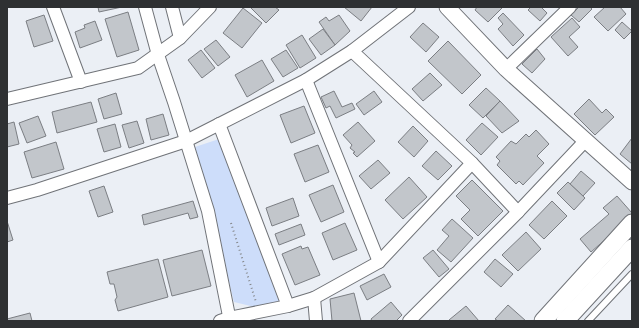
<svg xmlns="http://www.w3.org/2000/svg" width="639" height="328" font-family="Signika,sans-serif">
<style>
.green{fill:#cdddfa}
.building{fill:#c2c6cb;stroke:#7b7e83}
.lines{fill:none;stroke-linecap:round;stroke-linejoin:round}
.service-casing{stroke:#707378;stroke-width:8}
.minor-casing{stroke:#707378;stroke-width:14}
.tertiary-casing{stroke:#707378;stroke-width:17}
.secondary-casing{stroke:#707378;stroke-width:19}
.path{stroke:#86898d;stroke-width:2;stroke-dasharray:1 3;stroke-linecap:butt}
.service{stroke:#fff;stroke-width:6}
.minor{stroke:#fff;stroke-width:12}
.tertiary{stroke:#fff;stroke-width:15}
.secondary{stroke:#fff;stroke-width:17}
</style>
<rect width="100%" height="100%" fill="#ebeff5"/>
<polygon class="green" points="219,139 279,301 259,308 234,302 195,147"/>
<g class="building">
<polygon points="98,7 122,7 99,12"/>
<polygon points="250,7 275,7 279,10 266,23"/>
<polygon points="344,7 372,7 361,21"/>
<polygon points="477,7 501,7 502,8 488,22 475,10"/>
<polygon points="531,7 541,7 547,13 540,21 528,10"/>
<polygon points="579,7 590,7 592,9 579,22 571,15"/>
<polygon points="605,7 620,7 626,14 608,31 594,17"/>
<polygon points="243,8 262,23 242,48 223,33"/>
<polygon points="128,12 139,50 117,57 105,19"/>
<polygon points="503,13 524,35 513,46 498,29 503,24 498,18"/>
<polygon points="44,15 53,41 34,47 26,21"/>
<polygon points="339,15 350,31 335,45 319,22 326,17 329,21"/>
<polygon points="572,18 580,27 569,37 578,47 568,56 551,37"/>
<polygon points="95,21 102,40 80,48 75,32 85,28 84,25"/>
<polygon points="622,22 632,31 624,39 615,30"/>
<polygon points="423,23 439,37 426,52 410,37"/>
<polygon points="323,29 335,45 321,55 309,39"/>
<polygon points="302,35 316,58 300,68 286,45"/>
<polygon points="216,40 230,57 218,66 204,49"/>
<polygon points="448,41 481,75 462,94 428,61"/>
<polygon points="537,49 545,59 532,73 522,64"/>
<polygon points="201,50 215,68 202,78 188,60"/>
<polygon points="286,50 298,68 283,77 271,59"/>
<polygon points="262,60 274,81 247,97 235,75"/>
<polygon points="430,73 442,85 423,101 412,89"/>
<polygon points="486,88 500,101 483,118 469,105"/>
<polygon points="334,91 342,107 352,103 355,109 336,118 330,106 326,108 321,97"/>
<polygon points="374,91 382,102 364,115 356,104"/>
<polygon points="116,93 122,114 104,119 98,99"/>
<polygon points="589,99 602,113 606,109 614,117 595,135 574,114"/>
<polygon points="500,101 519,121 502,133 486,116"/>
<polygon points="91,102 97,122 57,133 52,112"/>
<polygon points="304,106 315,133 291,143 280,115"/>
<polygon points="163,114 169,135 151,140 146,119"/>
<polygon points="38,116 46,136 27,143 19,123"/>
<polygon points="137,121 144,143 129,148 122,125"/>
<polygon points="14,122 19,144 7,147 7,124"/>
<polygon points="358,122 375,141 357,157 353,153 355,152 350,148 352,145 343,135"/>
<polygon points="482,123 498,137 481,155 466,140"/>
<polygon points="115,124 121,147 104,152 97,129"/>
<polygon points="413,126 428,141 414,157 398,142"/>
<polygon points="536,130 549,144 537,156 544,163 523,185 519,181 516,184 497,165 500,161 496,157 511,141 516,144 526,134 529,137"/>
<polygon points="632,138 632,164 620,154"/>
<polygon points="56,142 64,169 32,178 24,152"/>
<polygon points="318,145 329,172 305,182 294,154"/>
<polygon points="436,151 452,166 438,180 422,166"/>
<polygon points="378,160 390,173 371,189 359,176"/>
<polygon points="581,171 595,183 583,196 570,184"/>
<polygon points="409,177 427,197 403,219 385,200"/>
<polygon points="472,180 503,211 478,236 461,219 470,210 456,196"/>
<polygon points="568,182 585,198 574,210 557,193"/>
<polygon points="333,185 344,212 321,222 309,195"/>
<polygon points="104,186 113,212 98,217 89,191"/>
<polygon points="617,196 632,213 632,216 591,252 580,239 609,214 603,208"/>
<polygon points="293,198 299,216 272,226 266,208"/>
<polygon points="193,201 198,217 190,219 188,213 144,225 142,215"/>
<polygon points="552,201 567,216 544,239 529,225"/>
<polygon points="452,219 473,238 451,262 437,250 449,236 442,230"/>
<polygon points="7,221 13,240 7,242"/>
<polygon points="345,223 357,250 333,260 322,233"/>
<polygon points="301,224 305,235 279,245 275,234"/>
<polygon points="526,232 541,249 518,271 502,255"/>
<polygon points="301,246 302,249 308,247 320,275 295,285 282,254"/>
<polygon points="202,250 211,286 172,296 163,260"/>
<polygon points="433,250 449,269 439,277 423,258"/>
<polygon points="158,259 168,297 118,311 115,300 117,297 114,284 110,284 107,272"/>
<polygon points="495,259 513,274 501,287 484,272"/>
<polygon points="384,274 391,287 367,300 360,286"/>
<polygon points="354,293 361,321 332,321 330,299"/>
<polygon points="391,302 402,315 396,321 372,321 371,319"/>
<polygon points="508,305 526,321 498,321 495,319"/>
<polygon points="466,306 479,321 450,321 449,320"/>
<polygon points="30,313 32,321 7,321 7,319"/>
</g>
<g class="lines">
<defs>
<polyline id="service" points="588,321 632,274"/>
<g id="minor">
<polyline points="53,7 81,82"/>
<polyline points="145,7 158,55 174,102 208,211 230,321"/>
<polyline points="172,7 180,38"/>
<polyline points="352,51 472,163 518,212"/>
<polyline points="506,69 570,7"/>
<polyline points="306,80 379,262"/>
<polyline points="7,99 138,68 180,38 210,7"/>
<polyline points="219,124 288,306"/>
<polyline points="7,198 37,190 186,141 306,80 352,51 409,7"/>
<polyline points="314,298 316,321"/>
<polyline points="220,321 229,318 288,306 314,298 379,262 472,163"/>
<polyline points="409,321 518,212 586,140"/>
</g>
<polyline id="tertiary" points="447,7 506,69 632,182"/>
<g id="secondary">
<polyline points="543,321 632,223"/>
<polyline points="565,321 632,248"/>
</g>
</defs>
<use href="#service" class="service-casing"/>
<use href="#minor" class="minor-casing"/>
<use href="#tertiary" class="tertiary-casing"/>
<use href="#secondary" class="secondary-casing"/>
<polyline class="path" points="231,223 256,302"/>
<use href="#service" class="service"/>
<use href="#minor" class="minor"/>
<use href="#tertiary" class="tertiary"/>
<use href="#secondary" class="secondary"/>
</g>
<rect width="639" height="328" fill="none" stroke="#2e3032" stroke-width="16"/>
</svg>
